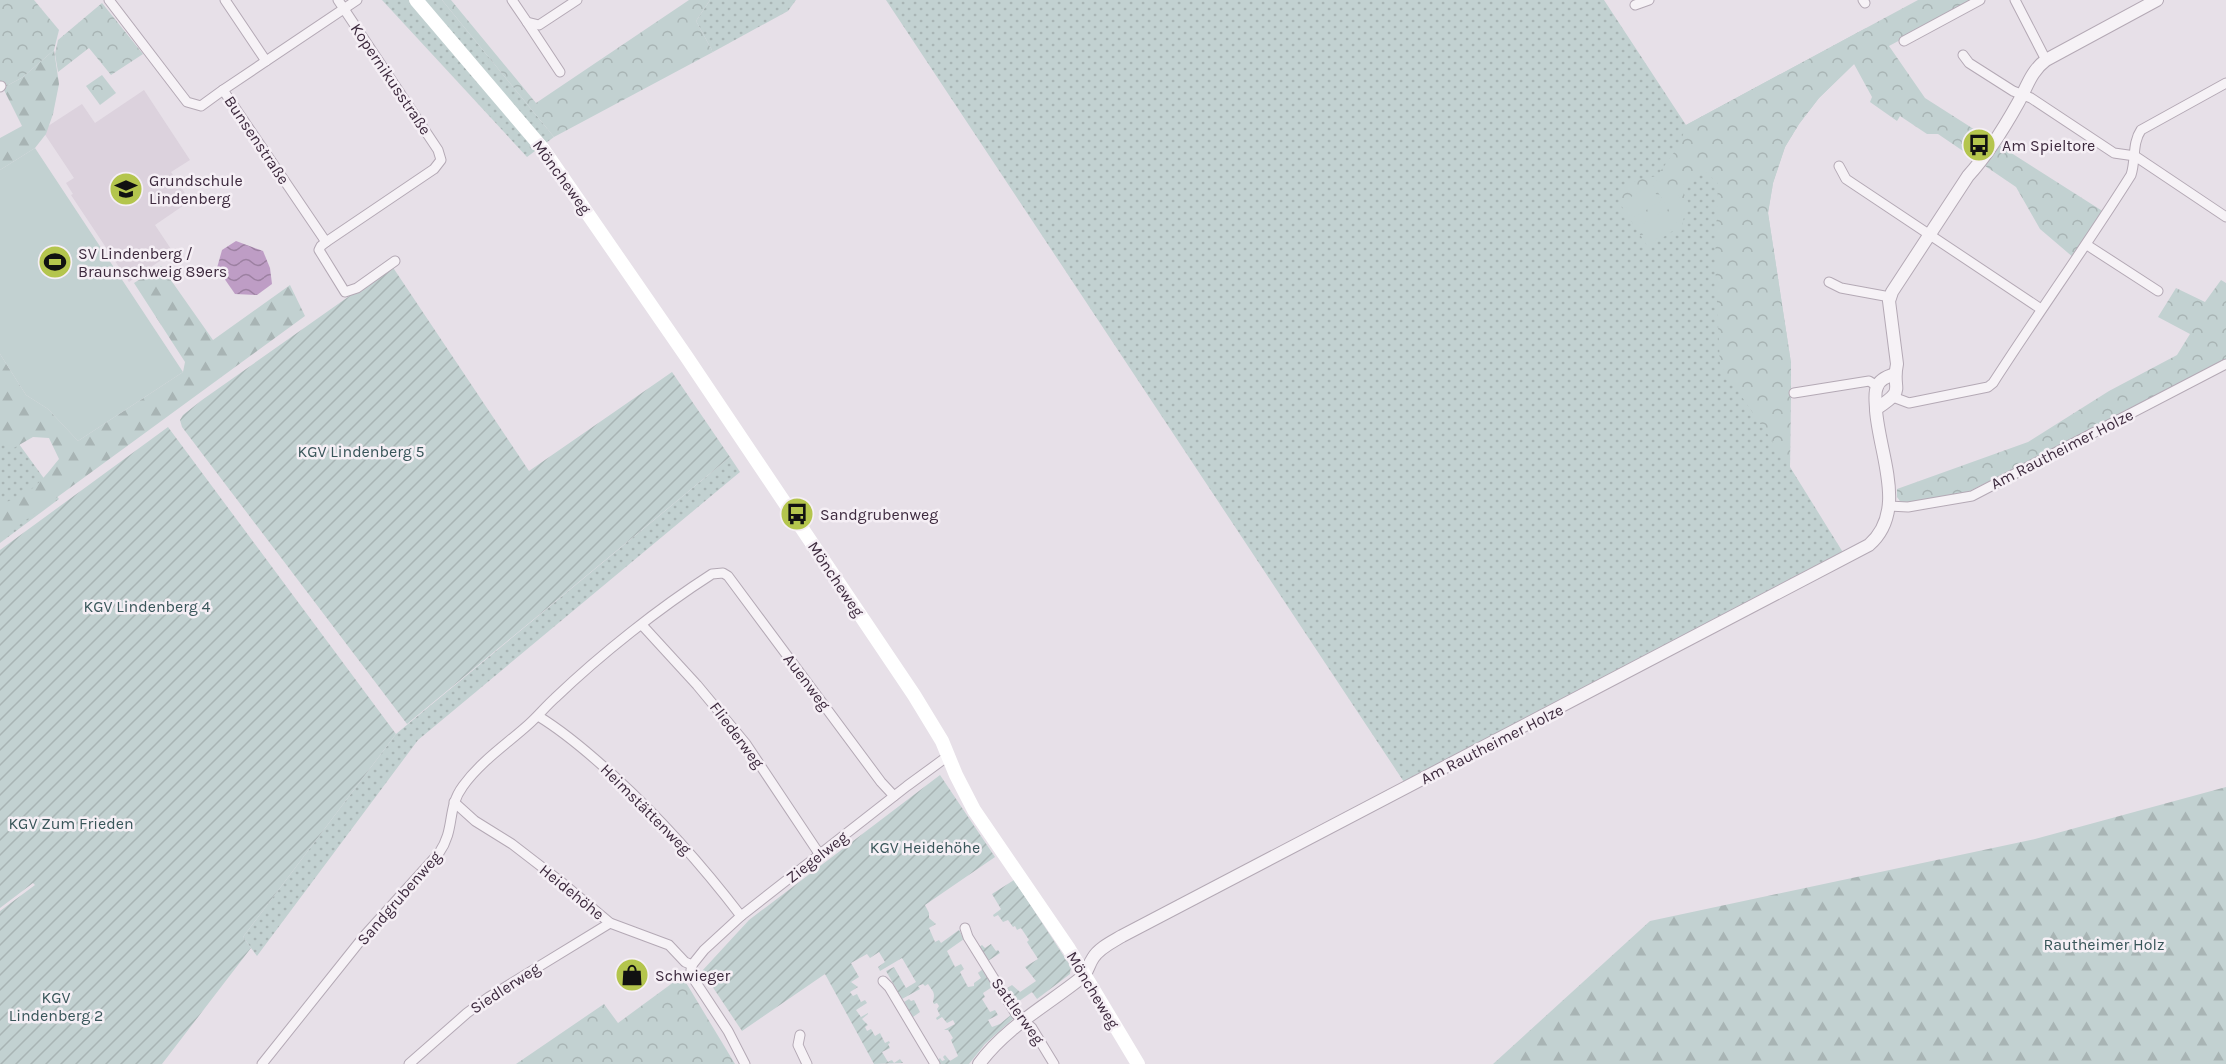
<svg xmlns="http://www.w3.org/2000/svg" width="2226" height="1064" font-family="Karla,sans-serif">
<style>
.built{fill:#dcd2dd}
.grass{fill:url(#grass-dots)}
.forest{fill:url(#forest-firs)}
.park{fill:url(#park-crowns)}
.garden{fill:url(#garden-furrows)}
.pitch{fill:#c2d1d1}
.water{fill:url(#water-waves)}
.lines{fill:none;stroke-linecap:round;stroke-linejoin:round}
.minor-casing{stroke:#b4a9b5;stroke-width:11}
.tertiary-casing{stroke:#b4a9b5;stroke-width:14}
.minor{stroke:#f6f2f6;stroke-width:9}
.tertiary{stroke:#f6f2f6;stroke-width:12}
.secondary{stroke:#fff;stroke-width:14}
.labels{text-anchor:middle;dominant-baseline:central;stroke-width:5;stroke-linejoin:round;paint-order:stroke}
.street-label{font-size:16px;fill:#3d2a3e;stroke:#f5eff5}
.poi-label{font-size:16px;fill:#3d2a3e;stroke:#f5eff5;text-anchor:start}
.park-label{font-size:16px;fill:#385559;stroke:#f5eff5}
</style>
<defs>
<pattern id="grass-dots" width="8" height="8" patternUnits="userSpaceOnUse" patternTransform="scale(1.5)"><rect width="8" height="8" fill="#c2d1d1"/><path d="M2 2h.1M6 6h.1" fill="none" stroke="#a8b4b4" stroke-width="1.8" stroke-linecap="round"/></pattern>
<pattern id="forest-firs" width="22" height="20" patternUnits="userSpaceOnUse" patternTransform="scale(1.5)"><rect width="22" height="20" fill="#c2d1d1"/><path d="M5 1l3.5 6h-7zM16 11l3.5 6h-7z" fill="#a8b4b4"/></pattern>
<pattern id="park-crowns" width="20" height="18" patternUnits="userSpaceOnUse" patternTransform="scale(1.5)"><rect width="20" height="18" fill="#c2d1d1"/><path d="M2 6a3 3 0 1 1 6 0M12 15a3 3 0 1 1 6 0" fill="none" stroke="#a8b4b4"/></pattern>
<pattern id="garden-furrows" width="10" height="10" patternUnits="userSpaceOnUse" patternTransform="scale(1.5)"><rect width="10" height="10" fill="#c2d1d1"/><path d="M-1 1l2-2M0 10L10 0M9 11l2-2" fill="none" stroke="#a8b4b4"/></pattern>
<pattern id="water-waves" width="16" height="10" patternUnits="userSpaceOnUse" patternTransform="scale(1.5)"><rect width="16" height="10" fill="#be9dc5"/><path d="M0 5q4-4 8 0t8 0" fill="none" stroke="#9c80a1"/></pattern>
</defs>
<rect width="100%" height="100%" fill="#e7e0e8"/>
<polygon class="built" points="144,90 190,160 171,172 190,201 155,225 173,252 129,282 71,195 73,194 66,183 74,178 42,130 82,104 95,123"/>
<g class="grass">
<polygon points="382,0 442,0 554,137 527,157"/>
<polygon points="710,0 796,0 788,11 713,52 696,21"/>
<polygon points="886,0 1604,0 1686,125 1866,28 1854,64 1819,98 1799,124 1785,147 1773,183 1768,213 1791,363 1790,467 1844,554 1404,782"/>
<polygon points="0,418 59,499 0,543"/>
<polygon points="730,457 740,472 418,740 257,956 243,937 396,734"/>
</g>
<g class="forest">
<polygon points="54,50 59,84 53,114 46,134 35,148 0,170 0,138 22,126 3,88 23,77"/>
<path d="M161 266 213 340 290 285 305 316 0 539V506C8 500 17 499 26 493 39 485 49 471 59 459L49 438 33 437 12 449 0 441V354L26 395 48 409 78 441 183 372 185 362 134 283Z"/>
<polygon points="2226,787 2226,1064 1493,1064 1650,921 2035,839"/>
</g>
<g class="park">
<polygon points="0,0 34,0 59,30 54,50 23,77 3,88 0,84"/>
<polygon points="442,0 451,0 536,103 689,0 710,0 696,21 713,52 554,137"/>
<polygon points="1918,0 1975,0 1889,46 1925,98 2104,212 2074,258 2040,229 2016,187 1938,134 1927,134 1900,116 1897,121 1870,102 1872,97 1854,64 1819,98 1799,124 1785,147 1773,183 1768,213 1791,363 1790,467 1720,365 1715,262 1718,183 1702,169 1680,188 1688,202 1682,225 1648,247 1619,202 1621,187 1641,179 1657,176 1680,144 1686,125"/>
<polygon points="102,3 143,54 111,75 89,48 58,72 55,54 58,40"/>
<polygon points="102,75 116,93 100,105 86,86"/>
<polygon points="2221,280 2226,283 2226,359 1964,494 1902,504 1897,497 1897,489 2028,442 2109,391 2177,355 2190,334 2158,317 2176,288 2205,302"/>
<polygon points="682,976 735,1064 516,1064 604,1004 618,1023"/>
</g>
<g class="garden">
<polygon points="392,266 529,471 672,372 730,457 407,724 182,427 180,420 183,415 202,400"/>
<polygon points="168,427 396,734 243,937 251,948 162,1064 0,1064 0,911 35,885 33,883 0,908 0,550"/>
<path d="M940 775 995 857 925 905 929 913V918L936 924 929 928 935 942 939 940 941 943 959 930 964 939 947 951 955 967 961 964 964 969 960 972 968 987 974 986V983L981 978 978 973 983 969 999 994 997 995 992 987 983 993 985 997 982 999 990 1012 995 1010 998 1015 988 1020 992 1027 1000 1024 1012 1014 1014 1018 985 1044 969 1064H940L938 1060 940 1058 942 1061 945 1060 943 1057 945 1055 950 1061 958 1056 951 1040 953 1038 948 1030H944L955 1024 953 1020 947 1023 942 1017 937 1020 936 1018 940 1015 937 1009 939 1006 937 1003 934 1004 933 1002C935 992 934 993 928 984L925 986 923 984 918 986 920 989 902 999 886 971 894 967 906 988 916 982 902 958 880 971 878 967 885 962 879 952 870 958 867 954 851 963 859 977 851 982 858 987 850 992 853 996 857 994 861 1002 865 1000 867 1003 856 1010 861 1017 868 1013V1014L862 1019 868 1025 865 1027 867 1031 871 1029 875 1036 880 1033 885 1043 889 1041 890 1043 888 1044 890 1048 882 1052 888 1062 892 1060 894 1063 900 1059 903 1063 874 1064 825 974 742 1031 702 971 749 920Z"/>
<polygon points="1014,880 1071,967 1070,974 1037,999 1032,992 1015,1004 1006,989 1012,985 1020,992 1036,981 1025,967 1038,959 1027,942 1029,940 1021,928 1017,930 1015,926 1013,927 1008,920 1003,922 998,915 994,917 993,915 1001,909 992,894"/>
<polygon points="991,944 996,951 998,950 1000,953 988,961 979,947 982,945 985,948"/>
<polygon points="909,999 911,1001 914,1000 920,1012 913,1017 904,1002"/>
</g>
<g class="pitch">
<polygon points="35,148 183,372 78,441 48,409 26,395 0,354 0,170"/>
<path d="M1654 180C1676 183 1690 204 1678 225L1651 181Z"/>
<polygon points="1650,185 1661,201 1633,218 1623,202"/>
<polygon points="1666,209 1677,226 1649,244 1638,227"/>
</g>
<polygon class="water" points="236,241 263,251 270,268 272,284 257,295 235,294 217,268 222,250"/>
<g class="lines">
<defs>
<g id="minor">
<polyline points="109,0 187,102 201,106 223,90 326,242 434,169 441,160 438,150 338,0"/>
<polyline points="225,0 266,61"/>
<polyline points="512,0 527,22 539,25 577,0"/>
<polyline points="1863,0 1865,3"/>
<polyline points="2015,0 2046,60"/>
<polyline points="1635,5 1649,0"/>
<polyline points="527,22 560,72"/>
<polyline points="1904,41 1980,0"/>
<polyline points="1963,55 1969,63 2013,91 2031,98 2114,153 2135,156 2226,217"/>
<polyline points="0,87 1,86"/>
<polyline points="223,90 357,0"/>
<polyline points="1839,166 1846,179 2041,309"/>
<polyline points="326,242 321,246 319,250 345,292 357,288 395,261"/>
<polyline points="2087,245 2158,291"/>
<polyline points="1829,282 1841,288 1890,297"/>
<polyline points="1794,393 1869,381 1877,386"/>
<path d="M1893 397 1909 403 1988 387 1993 383C2038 313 2087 245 2131 175 2136 160 2132 143 2141 130L2226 83"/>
<polyline points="1889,506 1908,507 1972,496 2226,364"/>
<polyline points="642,625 697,685 746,744 820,855"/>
<path d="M538 716C566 733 590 754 614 776 661 819 702 865 741 916"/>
<polyline points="454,802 475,821 512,844 560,881 610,923 669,945 685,962 692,965"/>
<polyline points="965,928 968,937 1016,1014 1032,1028 1054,1064"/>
<polyline points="692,965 704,950 741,916 907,786 948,756"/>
<polyline points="692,965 691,970 693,978 728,1031 745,1064"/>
<polyline points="883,981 889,987 935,1064"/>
<polyline points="800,1035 798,1045 807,1064"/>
<path d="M262 1064 365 935 439 853C456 828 446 809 463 786 481 761 507 744 529 724 538 716 546 706 555 698 601 654 659 608 712 574L723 573 728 576 881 782 894 796"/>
<polyline points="409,1064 467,1013 489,997 610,923"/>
</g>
<g id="tertiary">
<path d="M1876 409C1908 388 1891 392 1897 364L1889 301 1892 292 1968 176C1988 154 2004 128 2018 103 2027 87 2031 71 2046 60L2157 0"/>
<path d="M979 1064C1006 1027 1046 1006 1081 978 1088 973 1088 965 1093 958 1099 948 1112 942 1122 936L1869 545C1908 511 1879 454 1876 410 1876 403 1874 393 1877 387 1879 380 1888 376 1895 374"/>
</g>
</defs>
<use href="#minor" class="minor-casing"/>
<use href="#tertiary" class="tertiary-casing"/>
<use href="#minor" class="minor"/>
<use href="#tertiary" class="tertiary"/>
<polyline class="secondary" points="416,0 543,149 686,356 914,695 942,741 956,775 974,810 1069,949 1138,1064"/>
</g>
<defs>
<symbol id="bus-disc" viewBox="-11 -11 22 22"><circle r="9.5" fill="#b4c54d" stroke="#f5eff5"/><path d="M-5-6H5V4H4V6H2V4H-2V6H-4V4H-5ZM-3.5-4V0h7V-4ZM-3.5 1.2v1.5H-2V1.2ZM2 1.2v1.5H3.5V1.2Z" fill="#111"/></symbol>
<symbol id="school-disc" viewBox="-11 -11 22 22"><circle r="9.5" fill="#b4c54d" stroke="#f5eff5"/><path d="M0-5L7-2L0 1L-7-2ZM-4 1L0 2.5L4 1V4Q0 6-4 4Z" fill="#111"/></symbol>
<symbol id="stadium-disc" viewBox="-11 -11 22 22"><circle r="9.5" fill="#b4c54d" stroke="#f5eff5"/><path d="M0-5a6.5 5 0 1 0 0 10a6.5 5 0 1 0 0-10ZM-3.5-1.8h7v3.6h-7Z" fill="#111"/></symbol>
<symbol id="shop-disc" viewBox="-11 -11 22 22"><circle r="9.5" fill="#b4c54d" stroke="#f5eff5"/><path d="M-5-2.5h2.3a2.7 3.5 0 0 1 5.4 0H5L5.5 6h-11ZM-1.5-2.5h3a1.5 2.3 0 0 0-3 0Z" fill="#111"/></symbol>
</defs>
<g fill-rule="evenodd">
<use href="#bus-disc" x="1960" y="126" width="38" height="38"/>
<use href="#school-disc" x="107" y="170" width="38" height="38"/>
<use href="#stadium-disc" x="36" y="243" width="38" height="38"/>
<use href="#bus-disc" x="778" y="495" width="38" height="38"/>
<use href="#shop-disc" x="613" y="956" width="38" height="38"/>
</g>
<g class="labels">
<g class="street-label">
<text transform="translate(391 79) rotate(56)">Kopernikusstraße</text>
<text transform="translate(257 140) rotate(56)">Bunsenstraße</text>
<text transform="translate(562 177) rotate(54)">Möncheweg</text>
<text transform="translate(2062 449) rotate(-27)">Am Rautheimer Holze</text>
<text transform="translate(836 579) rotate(56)">Möncheweg</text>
<text transform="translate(807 682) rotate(53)">Auenweg</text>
<text transform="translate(737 735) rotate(53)">Fliederweg</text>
<text transform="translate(1492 744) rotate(-27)">Am Rautheimer Holze</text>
<text transform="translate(646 809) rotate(45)">Heimstättenweg</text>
<text transform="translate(817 857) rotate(-38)">Ziegelweg</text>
<text transform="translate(572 892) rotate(39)">Heidehöhe</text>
<text transform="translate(399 898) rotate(-49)">Sandgrubenweg</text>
<text transform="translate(505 988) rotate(-33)">Siedlerweg</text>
<text transform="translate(1093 990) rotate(59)">Möncheweg</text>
<text transform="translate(1018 1011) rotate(54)">Sattlerweg</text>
</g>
<g class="poi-label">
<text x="2002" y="145">Am Spieltore</text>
<text x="149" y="180">Grundschule<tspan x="149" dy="18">Lindenberg</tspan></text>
<text x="78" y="253">SV Lindenberg /<tspan x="78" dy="18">Braunschweig 89ers</tspan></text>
<text x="820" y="514">Sandgrubenweg</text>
<text x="655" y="975">Schwieger</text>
</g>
<g class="park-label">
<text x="361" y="451">KGV Lindenberg 5</text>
<text x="147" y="606">KGV Lindenberg 4</text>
<text x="71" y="823">KGV Zum Frieden</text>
<text x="925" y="847">KGV Heidehöhe</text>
<text x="2104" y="944">Rautheimer Holz</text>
<text x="56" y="997">KGV<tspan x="56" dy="18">Lindenberg 2</tspan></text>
</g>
</g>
</svg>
